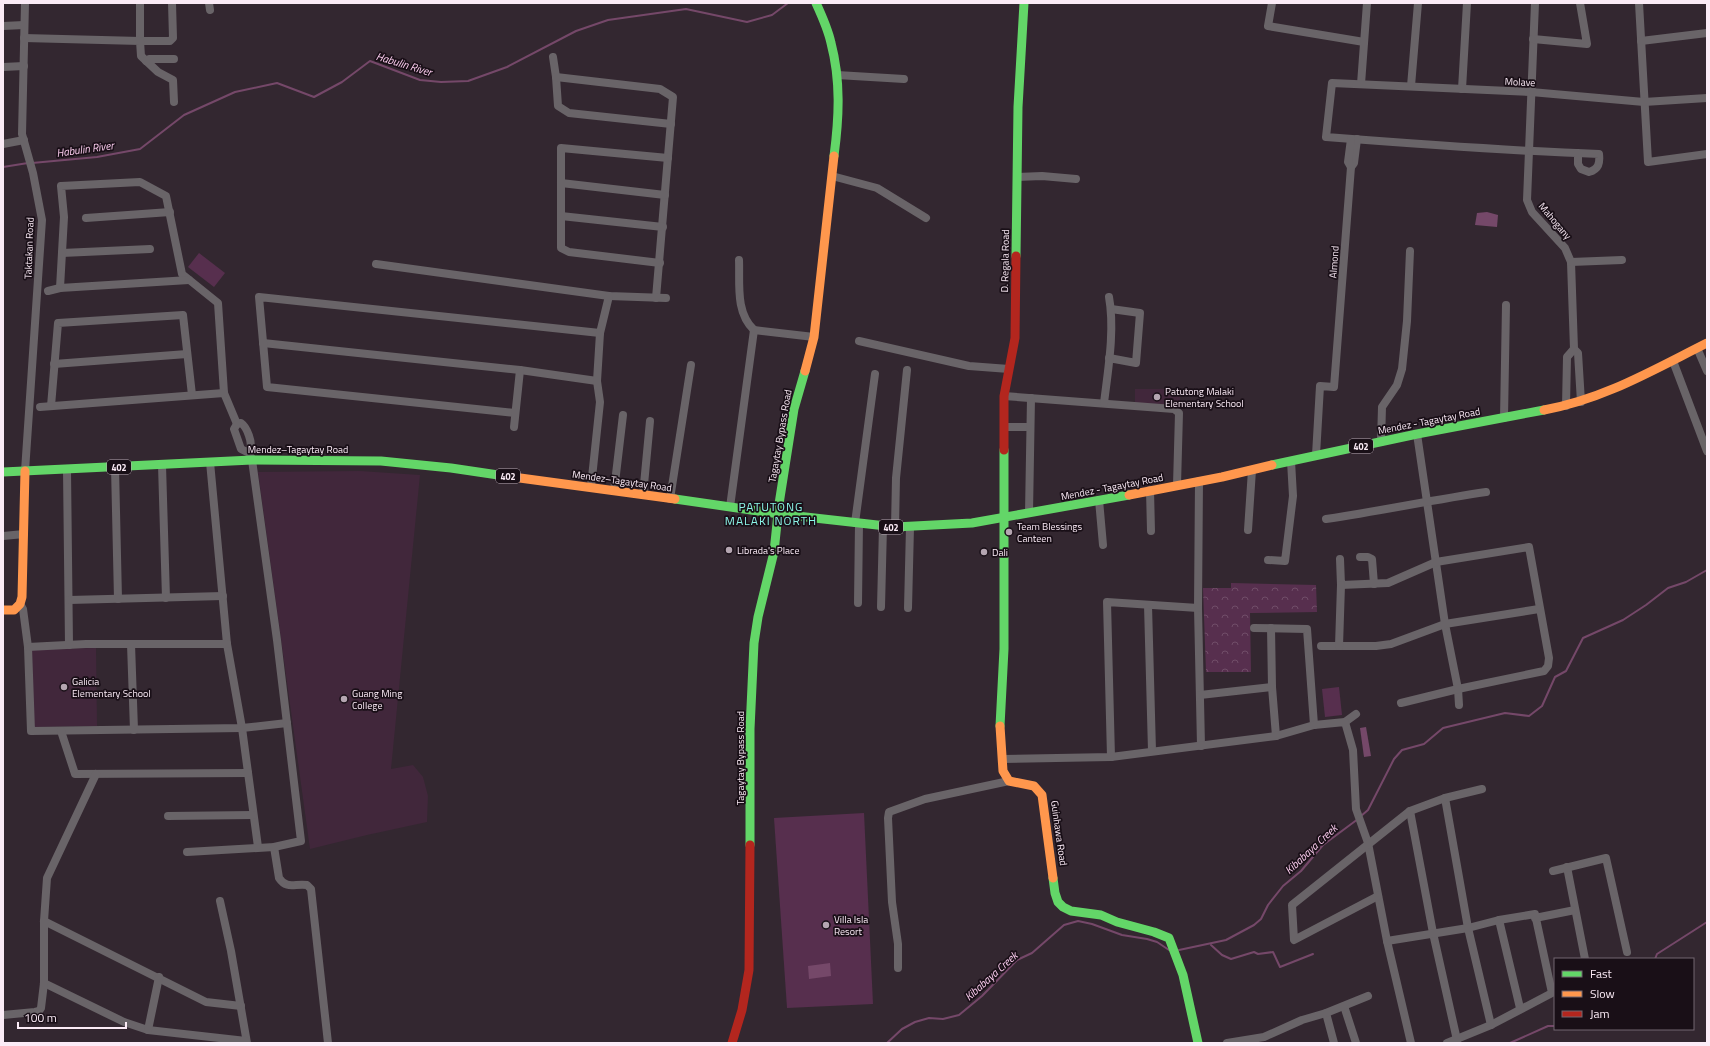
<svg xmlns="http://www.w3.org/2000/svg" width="1710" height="1046" font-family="'Titillium Web',sans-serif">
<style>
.built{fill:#41273b}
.forest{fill:url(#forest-crowns)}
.park{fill:#572f4e}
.water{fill:#754869}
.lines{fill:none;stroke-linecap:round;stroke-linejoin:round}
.stream{stroke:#754869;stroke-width:2}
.street{stroke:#696468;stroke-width:8}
.fast{stroke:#63d668;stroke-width:9}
.slow{stroke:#ff974d;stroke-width:9}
.jam{stroke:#b3261e;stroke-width:9}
.poi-dot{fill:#b5a6b1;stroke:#190f17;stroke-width:1.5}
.labels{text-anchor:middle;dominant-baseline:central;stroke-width:3.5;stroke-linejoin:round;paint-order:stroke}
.shield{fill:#190f17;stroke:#b7a9b3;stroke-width:1}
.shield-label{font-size:9px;font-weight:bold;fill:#fbebf6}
.street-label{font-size:10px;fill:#fbebf6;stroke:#190f17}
.poi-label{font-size:10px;fill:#fbebf6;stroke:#190f17;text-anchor:start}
.water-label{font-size:11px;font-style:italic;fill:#fdcef0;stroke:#190f17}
.quarter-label{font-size:12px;letter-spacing:1px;fill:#8cf6e9;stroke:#190f17}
</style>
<defs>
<pattern id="forest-crowns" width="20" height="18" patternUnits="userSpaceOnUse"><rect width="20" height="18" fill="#572f4e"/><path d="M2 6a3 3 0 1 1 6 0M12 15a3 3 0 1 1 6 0" fill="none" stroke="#704d68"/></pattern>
</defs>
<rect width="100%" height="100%" fill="#332730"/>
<g class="built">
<rect x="1135" y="389" width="45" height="16"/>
<polygon points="360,471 420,475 391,769 413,765 423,777 428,796 427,822 367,835 310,849 258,472"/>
<polygon points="96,648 97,726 33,727 32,649"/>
</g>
<polygon class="forest" points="1231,583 1316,585 1317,612 1250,613 1251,672 1206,672 1203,588 1231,588"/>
<g class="park">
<polygon points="199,253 225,273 214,287 188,267"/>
<polygon points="1339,687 1342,715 1325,717 1322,689"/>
<polygon points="864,813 873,1004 787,1008 774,818"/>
</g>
<g class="water">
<polygon points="1487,212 1498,215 1497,227 1475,225 1477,213"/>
<polygon points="1366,727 1371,756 1364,757 1360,728"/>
<polygon points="830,963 831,976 809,979 808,966"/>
</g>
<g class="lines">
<g class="stream">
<polyline points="32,163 97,157 140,149 184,115 235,92 277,83 314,97 342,82 370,61 420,80 441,82 468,81 507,67 576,31 608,20 686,9 747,22 772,15 788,3"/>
<polyline points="3,167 28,163"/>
<polyline points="1361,816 1368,810 1394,759 1402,750 1424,744 1443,728 1505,713 1529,716 1542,706 1555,677 1566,671 1583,638 1623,620 1646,605 1668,588 1686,582 1707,570"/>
<polyline points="1211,945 1222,955 1231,959 1254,952 1258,954 1273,952 1280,967 1313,954"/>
<polyline points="1179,950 1226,940 1254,925 1261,919 1268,905 1283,886 1301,871 1323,845 1358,819"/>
<polyline points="1655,959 1657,954 1707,922"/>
<polyline points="887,1043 902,1029 915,1022 929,1018 943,1019 959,1015 982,996 1017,960 1032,953 1064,925 1078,921 1092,924 1122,935 1147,939 1157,942 1169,950"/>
<polyline points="1510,1043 1548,1026 1555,1026"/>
</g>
<g class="street">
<polyline points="140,3 140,41 170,41 173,38 172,3"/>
<polyline points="209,3 210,10"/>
<polyline points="1272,3 1268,26 1364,42"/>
<polyline points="1535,3 1527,200 1532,212 1565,248 1571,262 1574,349 1578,353 1581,402"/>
<polyline points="1639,3 1648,162 1707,154"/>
<polyline points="3,26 24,25"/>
<polyline points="24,38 140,41 141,56 158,72 173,80 174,102"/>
<polyline points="1533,39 1587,44 1580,3"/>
<polyline points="1641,41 1707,33"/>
<polyline points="553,57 556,77 558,106 569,113 671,124"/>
<polyline points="146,61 149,59 174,59"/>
<polyline points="3,67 24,66"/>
<polyline points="837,75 904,79"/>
<polyline points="556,77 660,89 673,97 656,298"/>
<polyline points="1361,84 1367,3"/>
<polyline points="1411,86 1418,3"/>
<polyline points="1462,89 1467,3"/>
<polyline points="3,144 24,140"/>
<path d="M1578 153V164L1581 169 1589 172C1599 169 1600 163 1599 154 1508 151 1417 144 1326 137L1332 83 1531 92 1644 102 1707 98"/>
<polyline points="1351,167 1354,163 1357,139"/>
<polyline points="832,176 877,188 926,218"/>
<polyline points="1017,177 1042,176 1076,179"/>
<polyline points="561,183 665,195"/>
<polyline points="561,216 663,227"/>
<polyline points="86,218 170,212"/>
<polyline points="62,253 150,249"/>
<path d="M739 260C740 283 735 312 754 330"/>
<polyline points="1571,262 1622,260"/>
<polyline points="660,263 569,252 561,248 561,148 668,158"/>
<polyline points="376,264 609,296 666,298"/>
<polyline points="60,288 64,217 61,186 140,182 166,196 182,274 218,303 224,393 237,424"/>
<polyline points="48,291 60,288 189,280"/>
<polyline points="859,341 969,366 1009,369"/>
<polyline points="263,343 520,370 597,381"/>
<polyline points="1697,348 1707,371"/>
<polyline points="1109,358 1136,363 1140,313 1111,309"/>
<polyline points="1673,361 1707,451"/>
<polyline points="54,364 187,354"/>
<polyline points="1004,396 1174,409 1179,413 1177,485"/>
<path d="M1104 403C1108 370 1115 330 1109 297"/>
<polyline points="51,406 58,323 183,315 192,395"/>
<polyline points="1566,406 1567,357 1574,349"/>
<polyline points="40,407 224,393"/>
<polyline points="515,413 267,387 259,297 600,333"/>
<polyline points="1504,418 1506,305"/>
<path d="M241 423C247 427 253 443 250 450L247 452 241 449 234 429 237 424Z"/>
<polyline points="514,427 520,370"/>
<polyline points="1004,427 1030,427"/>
<polyline points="1417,434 1445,624 1458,689 1459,705"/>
<polyline points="1381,442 1382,407 1397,385 1402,369 1407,321 1410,251"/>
<polyline points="1316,455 1320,386 1334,387 1351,167 1348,162 1351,139"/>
<polyline points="210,462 227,644 242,728 258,847"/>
<polyline points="162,465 166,598"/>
<polyline points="115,467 118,599"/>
<polyline points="67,470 69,645"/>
<polyline points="25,471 42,220 33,173 22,134 25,3"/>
<polyline points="1199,481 1198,608 1201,746"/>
<polyline points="591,487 600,402 597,381 600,333 609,296"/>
<polyline points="1150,490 1151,531"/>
<polyline points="614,491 623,415"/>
<polyline points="643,495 650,421"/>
<polyline points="670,499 691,365"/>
<polyline points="1099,500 1103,545"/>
<polyline points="730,507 754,330 814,337"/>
<polyline points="1029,513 1031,398"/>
<path d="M1326 519C1380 511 1432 500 1486 492"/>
<polyline points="855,523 875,374"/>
<polyline points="895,527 896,478 907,370"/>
<polyline points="1248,530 1252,470"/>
<polyline points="3,536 24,534"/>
<polyline points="1360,557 1368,557 1372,559 1374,584"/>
<polyline points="1340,559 1341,585 1388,583 1436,562 1529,547 1549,658 1548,666 1544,671 1458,689 1401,703"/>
<polyline points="1268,560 1285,561 1293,496 1291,461"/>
<polyline points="69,600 223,596"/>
<polyline points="858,603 859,523"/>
<polyline points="20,604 23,609 28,647 31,731 242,728 287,723"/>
<polyline points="1148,605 1152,751"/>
<polyline points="881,607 883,526"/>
<polyline points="908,608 910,527"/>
<polyline points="1254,628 1307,629 1314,725"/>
<polyline points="1271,628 1272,687 1276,736"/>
<polyline points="131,644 134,730"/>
<polyline points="1321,646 1376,646 1391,644 1445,624 1539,609"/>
<polyline points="1339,646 1341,585"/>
<polyline points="28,647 86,644 227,644"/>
<polyline points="1200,695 1272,687"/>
<polyline points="1345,722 1356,714"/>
<polyline points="61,731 75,774 248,773"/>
<polyline points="1111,757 1107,602 1198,608"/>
<polyline points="1002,759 1111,757 1276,736 1314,725 1345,722 1353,750 1356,809 1368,843 1387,941 1411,1043"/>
<polyline points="1445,798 1468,928 1491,1025"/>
<polyline points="1410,811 1433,933 1457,1040"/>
<polyline points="168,816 253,815"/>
<path d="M274 847 279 878C287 890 295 883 307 885L311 889 328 1043"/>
<polyline points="187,852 274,847 301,841 277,640 252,460 249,451"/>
<polyline points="1567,867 1585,959"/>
<polyline points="1553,871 1606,858 1627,952"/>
<polyline points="1378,896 1294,940 1292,905 1410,811 1445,798 1482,789"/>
<polyline points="220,901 231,951 247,1043"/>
<polyline points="1535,918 1575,910"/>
<polyline points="1499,920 1520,1008"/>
<polyline points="44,921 206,1002 241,1006"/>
<polyline points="1387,941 1468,928 1499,920 1535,914 1552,993 1491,1025 1447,1043"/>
<polyline points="898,968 898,944 892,902 888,818 889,812 925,799 1009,781"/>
<polyline points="44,983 124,1022 148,1030 246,1041"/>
<polyline points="1344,1006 1356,1043"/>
<polyline points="1326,1013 1334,1043"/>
<polyline points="3,1015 35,1012 39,1011 41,1008 44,983 44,921 47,878 96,774"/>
<polyline points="148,1030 159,977"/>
<polyline points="1227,1043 1264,1037 1302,1020 1326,1013 1368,996"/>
</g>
<g class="fast">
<path d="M816 3C822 16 828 29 831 43 841 81 839 118 834 156"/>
<polyline points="1016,256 1018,107 1024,3"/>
<polyline points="1272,465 1417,434 1544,410"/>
<polyline points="3,472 252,460 381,461 451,468 505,476"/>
<polyline points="675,499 779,514 895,527 972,523 1129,495"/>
<polyline points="1000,726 1004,649 1004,450"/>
<polyline points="750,845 750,729 754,643 758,617 774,552 779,504 794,409 805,371"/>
<polyline points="1053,878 1055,893 1058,902 1063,907 1071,911 1101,915 1117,922 1154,932 1169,938 1183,975 1198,1043"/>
</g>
<g class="slow">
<polyline points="805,371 814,337 834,156"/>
<path d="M1544 410C1604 399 1653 370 1707 343"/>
<polyline points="505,476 675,499"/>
<polyline points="1129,495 1222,477 1272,465"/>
<polyline points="3,610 14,610 20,604 22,597 25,471"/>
<polyline points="1000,726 1003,771 1009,781 1034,786 1042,795 1053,878"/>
</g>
<g class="jam">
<polyline points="1004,450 1004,396 1015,338 1016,256"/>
<polyline points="732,1043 742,1010 749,970 750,845"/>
</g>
</g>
<g class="poi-dot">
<circle cx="1157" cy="397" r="4"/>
<circle cx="1009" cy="532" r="4"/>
<circle cx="729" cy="550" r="4"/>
<circle cx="984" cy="552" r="4"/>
<circle cx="64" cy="687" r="4"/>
<circle cx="344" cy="699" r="4"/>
<circle cx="826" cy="925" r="4"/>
</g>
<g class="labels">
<g class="shield">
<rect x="1349" y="439" width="24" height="14" rx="3"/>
<rect x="107" y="460" width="24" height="14" rx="3"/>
<rect x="496" y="469" width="24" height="14" rx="3"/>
<rect x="879" y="520" width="24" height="14" rx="3"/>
</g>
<g class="shield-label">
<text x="1361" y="446">402</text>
<text x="119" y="467">402</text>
<text x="508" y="476">402</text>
<text x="891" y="527">402</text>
</g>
<g class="street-label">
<text transform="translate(1520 82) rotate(3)">Molave</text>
<text transform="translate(1555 221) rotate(50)">Mahogany</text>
<text transform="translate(29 248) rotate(-88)">Taktakan Road</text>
<text transform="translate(1005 261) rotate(-89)">D. Regala Road</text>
<text transform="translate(1334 262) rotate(-86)">Almond</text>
<text transform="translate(1429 421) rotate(-11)">Mendez - Tagaytay Road</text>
<text transform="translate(780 436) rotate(-80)">Tagaytay Bypass Road</text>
<text x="298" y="449">Mendez–Tagaytay Road</text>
<text transform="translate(622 481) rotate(8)">Mendez–Tagaytay Road</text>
<text transform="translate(1112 487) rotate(-11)">Mendez - Tagaytay Road</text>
<text transform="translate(740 758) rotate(-90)">Tagaytay Bypass Road</text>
<text transform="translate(1059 833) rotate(82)">Guinhawa Road</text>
</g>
<g class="poi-label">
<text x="1165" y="391">Patutong Malaki<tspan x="1165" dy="12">Elementary School</tspan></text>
<text x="1017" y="526">Team Blessings<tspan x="1017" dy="12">Canteen</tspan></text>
<text x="737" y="550">Librada's Place</text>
<text x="992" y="552">Dali</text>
<text x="72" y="681">Galicia<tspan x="72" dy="12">Elementary School</tspan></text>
<text x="352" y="693">Guang Ming<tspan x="352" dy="12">College</tspan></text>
<text x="834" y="919">Villa Isla<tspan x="834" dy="12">Resort</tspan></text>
</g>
<g class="water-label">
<text transform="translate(404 64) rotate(17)">Habulin River</text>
<text transform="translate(85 149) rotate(-8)">Habulin River</text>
<text transform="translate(1311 849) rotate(-43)">Kibabaya Creek</text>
<text transform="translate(991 976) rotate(-42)">Kibabaya Creek</text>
</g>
<g class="quarter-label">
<text x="771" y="506">PATUTONG<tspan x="771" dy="14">MALAKI NORTH</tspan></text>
</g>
</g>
<rect width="1710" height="1046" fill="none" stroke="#fbebf6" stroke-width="8"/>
<rect x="1554" y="958" width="140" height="72" fill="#190f17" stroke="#736770"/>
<rect x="1562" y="971" width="20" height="6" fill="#63d668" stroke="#736770"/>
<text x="1590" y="978" font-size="12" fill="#fbebf6">Fast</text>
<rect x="1562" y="991" width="20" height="6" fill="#ff974d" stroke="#736770"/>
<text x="1590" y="998" font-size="12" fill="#fbebf6">Slow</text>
<rect x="1562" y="1011" width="20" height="6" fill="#b3261e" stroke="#736770"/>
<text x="1590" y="1018" font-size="12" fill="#fbebf6">Jam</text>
<path d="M18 1022v6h108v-6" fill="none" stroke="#fbebf6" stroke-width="2"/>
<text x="24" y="1022" font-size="12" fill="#fbebf6" stroke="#190f17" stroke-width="3" paint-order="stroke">100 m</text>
</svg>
